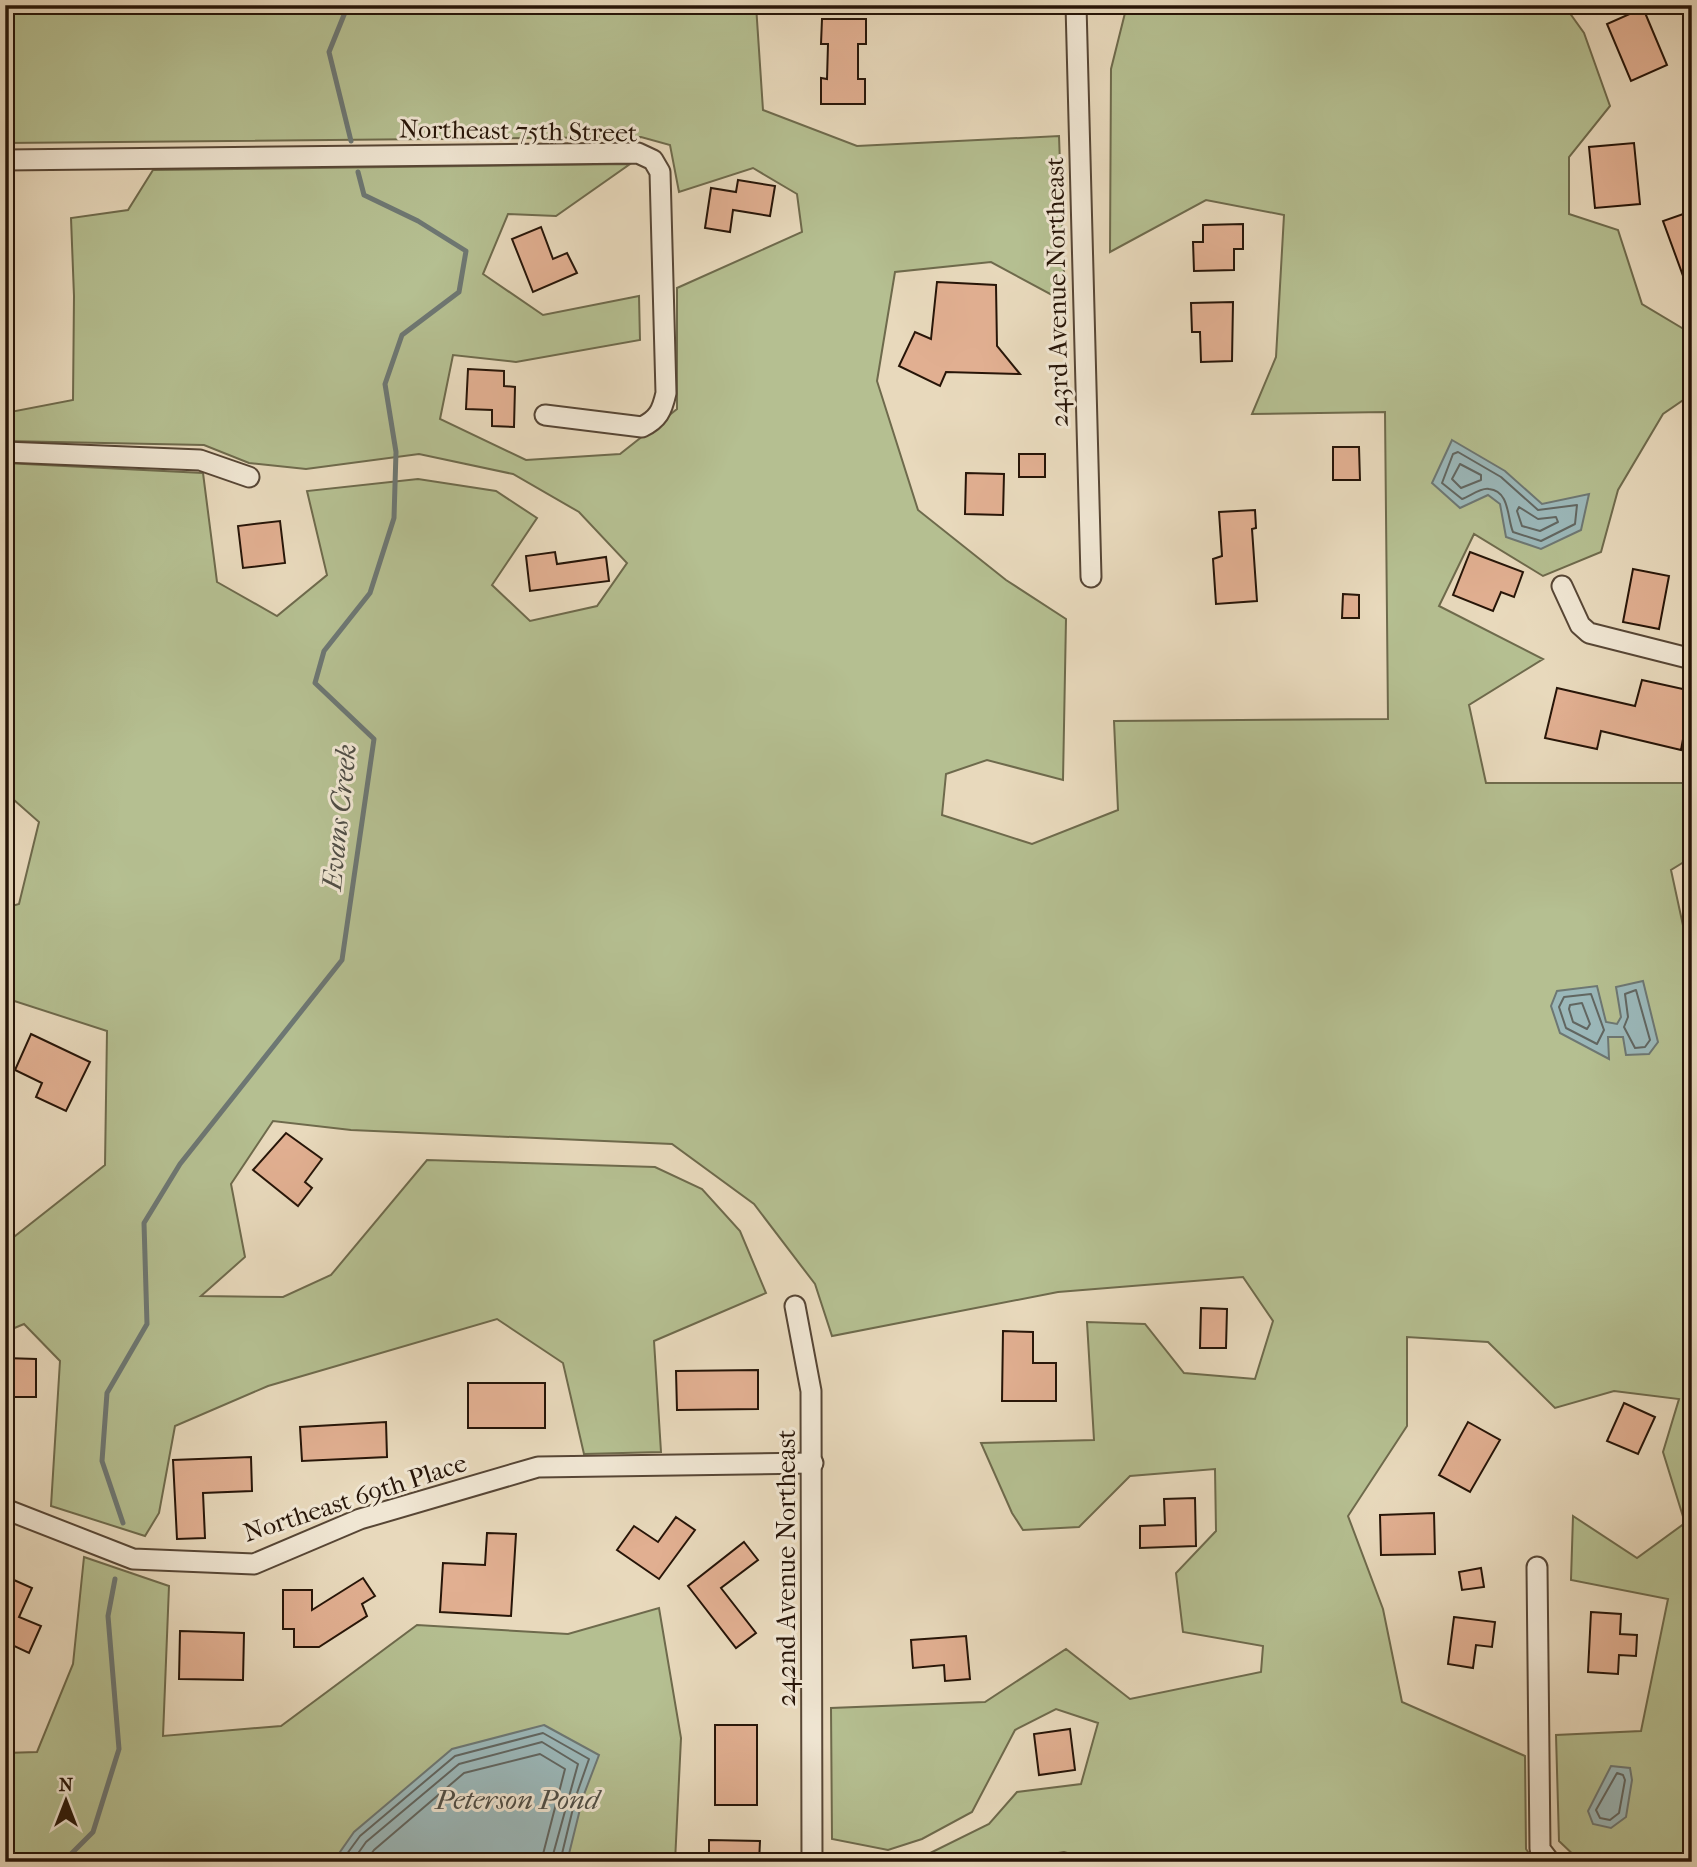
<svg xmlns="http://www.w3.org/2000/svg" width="1697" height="1867" font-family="'IM FELL French Canon',serif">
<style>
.green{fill:#b5bf91;stroke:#6e6a4c;stroke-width:2}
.water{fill:#9bb8ba;stroke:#6d7773;stroke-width:2}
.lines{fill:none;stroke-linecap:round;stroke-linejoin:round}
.shore{stroke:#616661;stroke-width:2}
.stream{stroke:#6d7773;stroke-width:5}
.building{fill:#e1af91;stroke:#271508;stroke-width:2}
.minor-casing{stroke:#574635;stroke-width:23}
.minor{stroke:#f0e6d3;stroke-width:19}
.labels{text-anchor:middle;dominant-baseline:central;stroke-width:6;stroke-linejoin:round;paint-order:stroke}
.street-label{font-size:26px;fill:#271508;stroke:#f0e6d3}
.water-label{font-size:28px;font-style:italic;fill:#504e46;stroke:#f0e6d3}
</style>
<rect width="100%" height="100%" fill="#e8d9bc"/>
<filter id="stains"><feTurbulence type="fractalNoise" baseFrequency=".00286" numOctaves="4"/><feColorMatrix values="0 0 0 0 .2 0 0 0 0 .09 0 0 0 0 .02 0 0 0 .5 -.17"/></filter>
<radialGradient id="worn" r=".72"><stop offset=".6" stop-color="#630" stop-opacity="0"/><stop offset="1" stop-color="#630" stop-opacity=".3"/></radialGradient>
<g class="green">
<polygon points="5,5 290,5 308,10 312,5 756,5 763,110 857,146 1059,136 1065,302 991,262 895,272 877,381 918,510 1006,580 1066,619 1063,780 987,760 946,774 942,815 1032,844 1118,810 1114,721 1388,719 1385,412 1252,414 1276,357 1284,215 1206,200 1110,252 1111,69 1127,5 1564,5 1584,33 1610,106 1569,157 1569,214 1618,230 1642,304 1692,334 1692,394 1663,414 1618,490 1601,552 1543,576 1474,534 1439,606 1543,659 1469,705 1486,783 1692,783 1692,857 1671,870 1692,967 1692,1664 1688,1667 1692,1696 1692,1862 1581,1862 1559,1841 1556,1735 1641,1731 1668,1599 1571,1580 1573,1516 1637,1558 1685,1523 1663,1452 1679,1399 1614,1391 1555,1408 1488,1342 1407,1337 1407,1426 1348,1516 1383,1609 1402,1702 1525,1756 1526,1849 1535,1862 1099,1862 1064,1852 1005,1862 912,1862 989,1824 1017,1792 1081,1784 1098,1723 1056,1709 1015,1730 972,1812 922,1839 888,1850 832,1839 831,1708 985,1702 1066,1649 1130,1699 1261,1672 1263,1646 1183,1632 1176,1573 1216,1531 1215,1469 1130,1476 1079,1527 1023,1530 1012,1513 981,1443 1094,1440 1087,1322 1145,1324 1184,1373 1255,1379 1273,1321 1243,1277 1058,1292 832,1336 815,1284 754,1204 672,1144 351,1130 273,1121 231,1184 245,1257 201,1296 283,1297 331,1275 427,1160 655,1167 702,1189 740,1231 766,1293 654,1341 661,1452 584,1454 563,1363 497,1319 268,1386 175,1426 159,1513 145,1536 51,1506 60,1361 24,1324 5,1332 5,1244 105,1165 107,1031 5,998 5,908 19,904 39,822 5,792 5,463 203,473 217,582 277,616 327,575 307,491 418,479 496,491 537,518 492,585 530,621 597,606 627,563 579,512 513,474 419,454 306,469 249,463 204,445 5,441 5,413 73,400 74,296 71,218 128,210 153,170 630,164 556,216 508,214 483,274 543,315 639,296 640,340 516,362 453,355 440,419 526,460 620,454 677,409 677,288 802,232 797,194 753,168 679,192 670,145 641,137 5,143"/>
<polygon points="84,1557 169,1586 163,1736 281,1726 417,1625 568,1634 659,1608 681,1738 675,1862 5,1862 5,1753 37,1752 73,1664"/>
</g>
<g class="water">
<polygon points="1452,440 1505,471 1542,504 1589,494 1581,530 1541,549 1506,537 1500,504 1488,495 1460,508 1432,483"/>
<polygon points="1643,981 1658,1042 1649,1054 1626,1055 1623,1037 1608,1037 1609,1059 1560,1033 1551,1006 1557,991 1597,986 1606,1022 1617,1024 1621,1017 1616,987"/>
<polygon points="544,1725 599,1755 583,1797 567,1862 333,1862 354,1832 452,1749"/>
<polygon points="1611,1766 1630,1768 1632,1780 1626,1817 1611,1828 1593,1824 1588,1811"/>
</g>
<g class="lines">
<g class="shore">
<path d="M1458 452 1501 477 1538 510 1577 505 1575 524 1541 541 1513 532C1507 518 1510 491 1489 489 1481 487 1469 497 1462 499L1442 483 1453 454Z"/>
<polygon points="1460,464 1481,475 1481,480 1461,488 1452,479"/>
<polygon points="1519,507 1538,519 1556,517 1558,522 1540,531 1522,526 1517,511"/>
<polygon points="1636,990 1650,1040 1645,1047 1635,1048 1624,1027 1628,1017 1625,994"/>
<polygon points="1591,994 1604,1030 1597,1044 1566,1028 1559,1007 1564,997"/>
<polygon points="1582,1003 1590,1024 1587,1029 1573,1022 1569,1009 1570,1005"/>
<polygon points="1617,1773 1623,1775 1625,1780 1619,1813 1610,1820 1600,1818 1596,1810"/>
<polyline points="341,1862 360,1836 455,1756 543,1733 589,1759 576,1796 560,1862"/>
<polyline points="352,1862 366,1842 459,1764 542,1742 578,1764 551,1862"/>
<polyline points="365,1862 374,1850 464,1773 540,1754 565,1769 541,1862"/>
</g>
<g class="stream">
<polyline points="348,5 329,52 351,141"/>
<polyline points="123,1523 102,1461 107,1393 147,1324 144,1223 180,1164 342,960 374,739 315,683 324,651 370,593 394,518 396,452 385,384 402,335 459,292 466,251 418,221 364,195 358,172"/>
<polyline points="63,1862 93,1832 119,1749 108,1616 115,1579"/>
</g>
</g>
<g class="building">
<polygon points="1643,8 1667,65 1631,81 1607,24"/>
<polygon points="822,19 866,19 866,44 858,44 858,79 865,79 865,104 821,104 821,78 827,79 828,44 821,44"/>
<polygon points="1634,143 1640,204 1595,208 1589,147"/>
<polygon points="738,180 775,186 770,216 733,210 730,232 705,228 711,188 736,192"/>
<polygon points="1692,211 1692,295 1690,295 1663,221"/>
<polygon points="1243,224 1243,249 1234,249 1234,270 1194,271 1193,242 1203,242 1203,225"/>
<polygon points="541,227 553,259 567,253 577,273 533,292 512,239"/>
<polygon points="937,282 996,285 997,346 1020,374 946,372 940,386 899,366 915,332 931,339"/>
<polygon points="1233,302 1232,361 1201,362 1200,332 1192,332 1191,303"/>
<polygon points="468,369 504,371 504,386 515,387 514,427 492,426 492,410 466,409"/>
<polygon points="1333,447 1359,447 1360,480 1333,480"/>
<rect x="1019" y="454" width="26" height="23"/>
<polygon points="966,473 1004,474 1003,515 965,514"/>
<polygon points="1255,510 1256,528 1252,529 1257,601 1216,604 1213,559 1222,556 1219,512"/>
<polygon points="280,521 285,563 243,568 238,526"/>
<polygon points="555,552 557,564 606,557 609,581 530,591 526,556"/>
<polygon points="1470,552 1523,572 1514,597 1501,592 1493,611 1453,595"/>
<polygon points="1633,569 1669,576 1659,629 1623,622"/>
<polygon points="1343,594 1359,595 1359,618 1342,618"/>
<polygon points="1642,680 1692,691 1681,750 1601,731 1597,749 1545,738 1557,688 1635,706"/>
<polygon points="31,1034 90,1062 66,1111 36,1097 42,1083 15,1070"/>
<polygon points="286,1133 322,1159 305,1182 312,1188 298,1206 253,1170"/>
<polygon points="1201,1308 1227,1309 1226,1348 1200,1348"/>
<polygon points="1003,1331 1033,1332 1033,1363 1056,1363 1056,1401 1002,1401"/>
<polygon points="5,1358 36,1359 36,1397 5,1397"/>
<polygon points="758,1370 758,1409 677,1410 676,1371"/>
<rect x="468" y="1383" width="77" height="45"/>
<polygon points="1624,1403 1655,1417 1638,1454 1607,1441"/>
<polygon points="386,1422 387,1457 302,1461 300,1427"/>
<polygon points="1468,1422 1500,1440 1470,1492 1439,1475"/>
<polygon points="251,1457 252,1491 203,1493 205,1538 177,1539 173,1460"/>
<polygon points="1195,1498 1196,1546 1140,1548 1140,1526 1165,1525 1164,1499"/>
<polygon points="1434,1513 1435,1554 1381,1555 1380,1515"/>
<polygon points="676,1517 695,1530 659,1579 617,1550 634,1526 658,1542"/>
<polygon points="487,1533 516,1534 511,1616 440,1612 443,1563 485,1565"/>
<polygon points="744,1542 758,1560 721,1588 756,1633 736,1648 688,1586"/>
<polygon points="1481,1568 1484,1587 1462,1590 1459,1572"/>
<polygon points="5,1576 32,1588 19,1617 41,1626 29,1653 8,1643 5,1649"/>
<polygon points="363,1578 375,1596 362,1604 367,1616 319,1647 294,1647 294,1629 283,1629 283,1590 312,1590 312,1610"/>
<polygon points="1591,1612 1621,1614 1620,1634 1637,1635 1636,1656 1619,1655 1618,1674 1588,1672"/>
<polygon points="1454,1617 1495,1622 1492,1647 1476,1645 1473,1668 1448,1664"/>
<polygon points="180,1631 244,1633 243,1680 179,1679"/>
<polygon points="966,1636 970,1679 945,1681 944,1665 913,1668 911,1640"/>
<rect x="715" y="1725" width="42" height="80"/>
<polygon points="1070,1729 1075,1770 1039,1775 1034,1734"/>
<polygon points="709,1840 760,1841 759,1862 709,1862"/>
</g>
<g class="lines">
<defs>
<g id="minor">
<polyline points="1076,5 1091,577"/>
<path d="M5 160 638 153 653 160 660 172 666 393C662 411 658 419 642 427L545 415"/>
<polyline points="5,452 200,460 249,477"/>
<polyline points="1562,586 1580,625 1589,633 1692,659"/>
<polyline points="795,1306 811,1391 812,1862"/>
<polyline points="5,1509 133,1559 254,1564 360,1519 538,1467 813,1463"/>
<polyline points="1537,1567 1540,1849 1550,1862"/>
</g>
</defs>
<use href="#minor" class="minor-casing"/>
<use href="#minor" class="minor"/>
</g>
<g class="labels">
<g class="street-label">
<text transform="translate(518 131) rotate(1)">Northeast 75th Street</text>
<text transform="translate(1057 292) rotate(-91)">243rd Avenue Northeast</text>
<text transform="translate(355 1498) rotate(-18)">Northeast 69th Place</text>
<text transform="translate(786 1568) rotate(-90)">242nd Avenue Northeast</text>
</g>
<g class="water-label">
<text transform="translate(339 817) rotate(-84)">Evans Creek</text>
<text x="517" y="1799">Peterson Pond</text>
</g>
</g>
<rect width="1697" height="1867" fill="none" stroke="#e8d9bc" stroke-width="28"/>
<rect x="7" y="7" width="1683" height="1853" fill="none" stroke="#271508" stroke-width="3.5"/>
<rect x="14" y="14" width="1669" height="1839" fill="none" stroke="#271508" stroke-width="2"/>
<g transform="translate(66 1801)" stroke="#f0e6d3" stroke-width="5" paint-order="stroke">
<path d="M0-5L12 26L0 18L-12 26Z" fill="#271508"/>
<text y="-10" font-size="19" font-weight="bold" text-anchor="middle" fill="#271508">N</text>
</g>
<rect width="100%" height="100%" filter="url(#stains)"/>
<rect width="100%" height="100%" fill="url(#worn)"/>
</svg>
